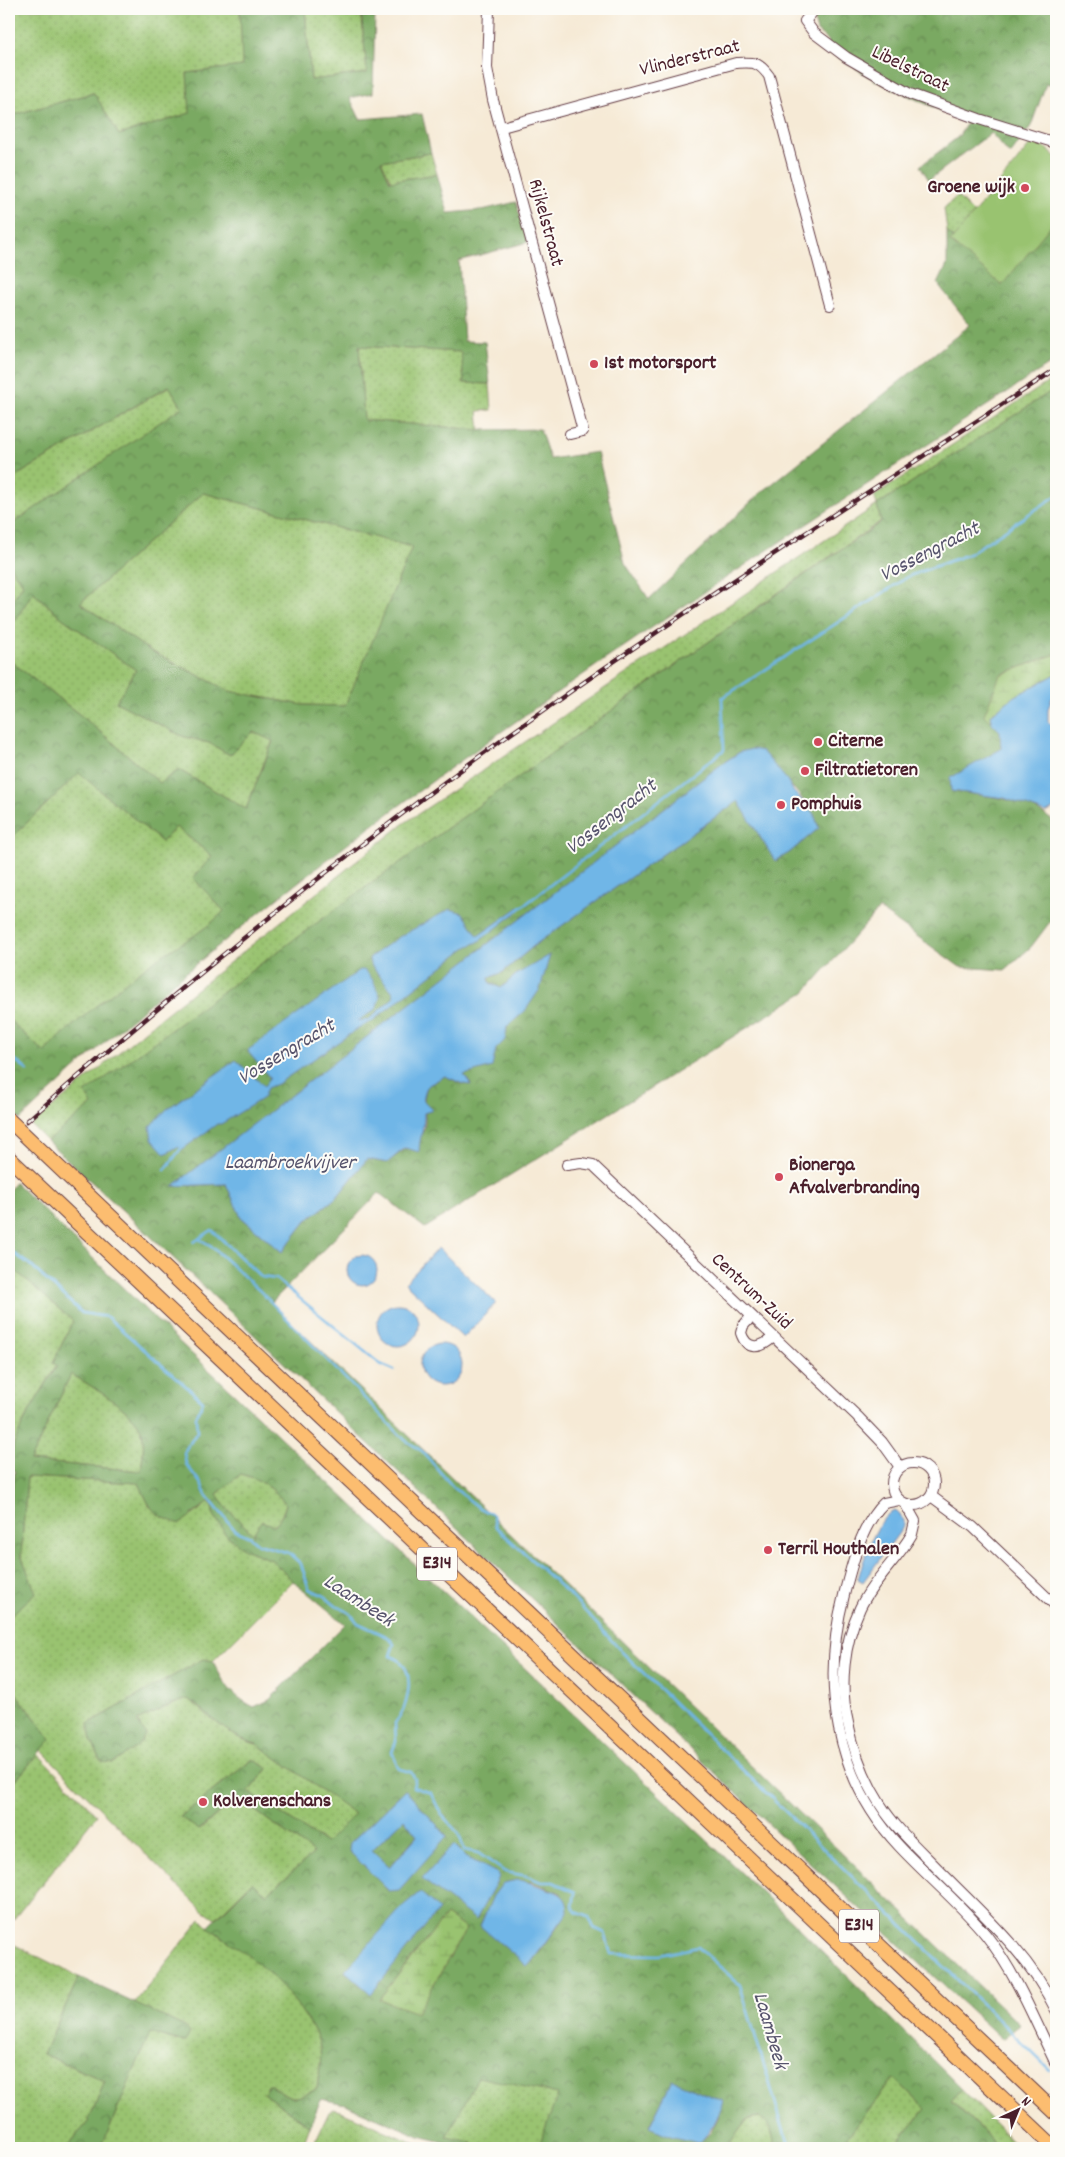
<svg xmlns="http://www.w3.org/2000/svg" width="1065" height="2157" font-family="Dekko,sans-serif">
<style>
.grass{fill:url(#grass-dots);stroke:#72714e}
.forest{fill:url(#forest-crowns);stroke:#626446;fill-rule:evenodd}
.wetland{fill:url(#wetland-marsh);stroke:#72714e}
.green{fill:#99c370;stroke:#72714e}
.water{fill:#70b6e7;stroke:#5d6a89;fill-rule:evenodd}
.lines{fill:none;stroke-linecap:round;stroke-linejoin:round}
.stream{stroke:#70b6e7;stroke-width:2.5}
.minor-casing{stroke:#643d45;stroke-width:12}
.highway-casing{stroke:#643d45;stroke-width:16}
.minor{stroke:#fff;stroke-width:10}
.highway{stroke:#fcbd6f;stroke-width:14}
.rail-casing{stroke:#4a1f2b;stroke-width:4.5}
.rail{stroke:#fdfcf7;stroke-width:2.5;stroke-dasharray:8;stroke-linecap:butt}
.poi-dot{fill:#d1495b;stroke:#fdfcf7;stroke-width:2}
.labels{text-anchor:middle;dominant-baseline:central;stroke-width:4;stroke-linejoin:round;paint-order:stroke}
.shield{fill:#fdfcf7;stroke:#806168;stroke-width:1}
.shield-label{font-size:19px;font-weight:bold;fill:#4a1f2b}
.street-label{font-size:20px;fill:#4a1f2b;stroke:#fdfcf7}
.poi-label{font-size:20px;font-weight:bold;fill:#4a1f2b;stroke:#fdfcf7;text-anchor:start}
.water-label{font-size:21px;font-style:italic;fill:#57546d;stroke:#fdfcf7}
</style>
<defs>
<pattern id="grass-dots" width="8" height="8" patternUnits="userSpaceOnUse" patternTransform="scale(1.25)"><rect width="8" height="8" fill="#99c370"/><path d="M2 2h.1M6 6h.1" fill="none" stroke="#85a761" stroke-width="1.8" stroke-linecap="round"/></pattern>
<pattern id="forest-crowns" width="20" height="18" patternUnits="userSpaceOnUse" patternTransform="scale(1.25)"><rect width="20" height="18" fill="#7aa962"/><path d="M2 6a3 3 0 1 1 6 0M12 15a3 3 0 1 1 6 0" fill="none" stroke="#668951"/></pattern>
<pattern id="wetland-marsh" width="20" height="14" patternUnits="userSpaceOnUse" patternTransform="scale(1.25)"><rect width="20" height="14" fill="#99c370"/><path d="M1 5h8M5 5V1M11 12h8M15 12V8" fill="none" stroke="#85a761"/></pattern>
</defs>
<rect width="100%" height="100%" fill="#fdfcf7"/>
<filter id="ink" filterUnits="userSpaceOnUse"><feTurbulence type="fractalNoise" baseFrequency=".02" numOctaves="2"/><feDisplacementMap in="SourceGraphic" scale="10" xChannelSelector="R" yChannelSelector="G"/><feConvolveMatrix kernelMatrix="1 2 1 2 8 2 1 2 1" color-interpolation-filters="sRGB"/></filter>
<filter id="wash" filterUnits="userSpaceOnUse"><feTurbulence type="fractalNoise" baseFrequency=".0096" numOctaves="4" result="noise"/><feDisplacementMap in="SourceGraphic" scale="20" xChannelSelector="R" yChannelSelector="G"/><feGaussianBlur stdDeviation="1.12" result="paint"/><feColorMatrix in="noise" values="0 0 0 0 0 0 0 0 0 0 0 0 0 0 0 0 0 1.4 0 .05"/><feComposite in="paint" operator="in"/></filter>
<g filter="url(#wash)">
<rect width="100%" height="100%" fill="#f6ead6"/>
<g class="grass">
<polygon points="9,9 240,9 243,66 187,73 191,113 119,135 93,93 9,116"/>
<polygon points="305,9 361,9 367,73 311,80"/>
<polygon points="431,153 437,174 391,181 381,161"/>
<polygon points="957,196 974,213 954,238 947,232 944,208"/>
<polygon points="359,346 462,352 464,383 490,384 492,410 478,411 480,430 364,420"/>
<path d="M1056 377V388L877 505 881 521C613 707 348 899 86 1093L93 1105 47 1141 31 1125 159 1019 403 824 877 505 874 496Z"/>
<polygon points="170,386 182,408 9,526 9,480"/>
<polygon points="203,493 412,547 346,706 303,705 229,691 149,650 80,603"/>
<polygon points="9,565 23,584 9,606"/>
<polygon points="33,592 62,618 136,670 116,702 182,736 209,743 230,755 253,732 273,740 246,809 179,770 160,783 84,718 9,660 9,630"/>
<polygon points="79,773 162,842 176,827 213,857 193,878 224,911 213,923 186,943 148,965 44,1052 9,1020 9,836 11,838"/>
<polygon points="9,1265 73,1321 53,1363 57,1365 25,1419 9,1459"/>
<path d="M71 1374C88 1384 134 1411 141 1429 146 1442 142 1458 141 1471L30 1461Z"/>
<path d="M241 1474C261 1479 273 1488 286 1504 279 1526 274 1527 253 1534L227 1509 216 1495Z"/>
<path d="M27 1477 139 1483 150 1507 193 1515 210 1501 214 1515 244 1549 272 1560 293 1581 213 1661 203 1659 88 1724 91 1740 102 1762 137 1721 172 1704 188 1699C211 1716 228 1737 257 1744L356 1814 326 1843 248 1792 268 1769 253 1759 181 1816 200 1830 236 1797 314 1853 267 1894 251 1883 215 1919 202 1910 41 1750 50 1738 9 1684V1617L35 1593 21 1555Z"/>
<polygon points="38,1754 97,1815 9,1925 9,1788"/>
<path d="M201 1919C213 1933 231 1942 246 1953 271 1972 306 2006 317 2037 324 2053 319 2072 317 2089 291 2102 293 2099 269 2084L264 2094 310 2126 302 2148H101L150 2032 177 2041 185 2027 134 2004Z"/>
<polygon points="9,1942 79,1977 43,2054 105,2081 88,2122 66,2148 9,2148"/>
<polygon points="477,2076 559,2094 538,2148 469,2148 472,2143 447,2137"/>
<polygon points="894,2078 926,2109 893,2148 838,2148"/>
<polygon points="962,2089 1019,2148 1000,2148 951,2100"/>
<path d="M334 2109C369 2120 400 2142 435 2148H312L329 2112Z"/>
<polygon points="759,2117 770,2126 776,2148 726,2148 747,2120"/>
</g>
<g class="forest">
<path d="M240 9H305L311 80 367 73 361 9H403L402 14H375L373 93 350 98 360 119 422 114 431 153 381 161 390 181 437 174 448 213 482 210 516 202 528 242 459 261 464 341 485 342 490 384 464 383 461 352 359 346 364 420 480 430 540 429 550 459 597 452 625 563 649 599 757 496 970 325 938 284 947 265V232L1002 281 1056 215V360C699 597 332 824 20 1120L9 1109V1020L44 1052C76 1021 111 993 147 966 173 946 199 937 224 911L193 878 212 856 176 827 162 842 79 773 11 838 9 836V660L84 718 160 783 179 770 246 809 273 741 253 732 230 755 209 743 182 736 116 702 136 670 62 618 33 592 9 630V606L23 584 9 565V526L182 407 169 386 9 480V116L94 93 119 135 190 113 187 73 242 66ZM203 493 412 547 345 706 303 705 229 691 149 650 80 603Z"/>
<polygon points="821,9 1056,9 1056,87 1046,84 1031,126 1010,155 991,133 929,180 920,166 958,137 967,123 876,81 825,49 829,41 817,31 813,17"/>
<path d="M1056 388V654L1000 675 1001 749 952 791C986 796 1030 798 1056 824V914L1031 947 1005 970 960 967 879 909 805 992 425 1228 379 1193 271 1303 1020 2025 1002 2039 798 1852 147 1233 47 1141 92 1105 85 1093C348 899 612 707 881 522L877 505ZM752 750C777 771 808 797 819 828L789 853 738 801 536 944 503 972 489 978 490 983 501 988 517 974 525 1011 507 1027 505 1040 463 1075 471 1084H462L445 1076 427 1086C421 1104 426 1108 425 1125 424 1139 398 1153 387 1163L367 1159 337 1197 306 1221 282 1252 241 1217 226 1184 174 1186 723 763 740 752Z"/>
<path d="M15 1182 154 1318 767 1897 962 2089 951 2101 1000 2148H893L926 2109 894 2078 838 2148H776L770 2126 758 2117 747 2120 726 2148H538L558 2094 478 2077 447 2137 472 2142 469 2148 419 2136 345 2104 321 2099 310 2126 264 2094 269 2084C292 2099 291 2102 317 2089 319 2072 324 2053 317 2036 315 2031 310 2025 307 2020 283 1979 246 1953 208 1927L252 1883 267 1894 314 1853 236 1797 199 1830 180 1817 253 1759 268 1769 248 1792 326 1843 355 1814 257 1744C228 1737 211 1716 188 1699L172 1704 137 1721 146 1734 137 1747 113 1763 102 1762 91 1740 88 1724 203 1659 213 1661C224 1684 231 1695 254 1707L269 1700 345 1624 293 1581 272 1560 244 1549 225 1534 214 1515 210 1501 180 1524C152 1515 151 1510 139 1483L27 1477 21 1555 36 1593 9 1617V1507L15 1471 9 1469C9 1438 41 1393 57 1366L53 1363 73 1321 9 1265V1191ZM71 1374C88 1384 134 1411 141 1429 146 1442 142 1458 141 1471L30 1461ZM241 1474C261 1479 273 1488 286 1504L283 1514 275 1526 261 1521 253 1534 227 1509 217 1494ZM405 1790 447 1836 388 1891 350 1843ZM454 1844 466 1857 497 1873 423 1879ZM530 1881 561 1893 560 1924 530 1964 527 1966ZM446 1915 466 1929 417 2012 379 1999ZM672 2081 719 2116 711 2132 699 2143 649 2126Z"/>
<polygon points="9,1684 51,1739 9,1788"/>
<polygon points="404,1819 417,1835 390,1867 372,1850"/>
<polygon points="79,1977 185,2027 190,2033 185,2042 150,2033 101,2148 66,2148 88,2122 105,2081 43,2054"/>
</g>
<g class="wetland">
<polygon points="1056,654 1056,674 1012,698 991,715 992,723 984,715 1000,675"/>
<polygon points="446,1915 466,1929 417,2013 379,1999"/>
</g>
<polygon class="green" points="1035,139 1056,157 1056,219 1002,285 950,242"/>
<g class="water">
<polygon points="1056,674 1056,696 1052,698 1048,709 1048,722 1056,727 1056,807 1046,813 1004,798 951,791 950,778 1001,749 1000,731 992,723 991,715 1012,698"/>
<path d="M752 749 762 751 787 780 794 792 814 814 819 828 789 853 775 861 738 801 536 944 503 972 489 978 490 983 501 988 517 974 550 955 540 989 525 1011 507 1027 505 1040 496 1049 492 1067 464 1075 471 1085 463 1084 445 1076 427 1086 423 1100 433 1110 424 1113C425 1127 419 1138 419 1152L405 1148 387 1163 367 1159 337 1197 306 1221 282 1252 241 1217 226 1184 173 1186 723 763 740 752Z"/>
<polygon points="519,907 521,909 478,942 467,947 371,1022 360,1027 279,1083 267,1088 263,1098 221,1124 217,1124 183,1149 177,1147 165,1154 152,1139 150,1127 167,1109 236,1060 264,1086 270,1078 249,1053 248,1050 360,970 364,970 373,980 380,997 376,1009 358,1021 369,1019 394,997 393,992 370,964 369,958 399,937 450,909 463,913 478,936"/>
<polygon points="438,1248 496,1303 463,1338 405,1283"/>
<circle cx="362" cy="1270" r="15"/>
<circle cx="398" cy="1325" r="21"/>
<circle cx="441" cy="1365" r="21"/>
<path d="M895 1511 904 1520V1526L863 1582 858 1579C862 1564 878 1513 895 1511Z"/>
<path d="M405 1790 447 1836 399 1890 389 1891 349 1851 350 1843ZM404 1819 417 1836 390 1867 372 1850Z"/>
<polygon points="454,1844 466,1857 497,1873 499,1877 476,1920 422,1879"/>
<path d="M517 1880C529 1881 537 1886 548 1889 561 1893 568 1897 568 1912L530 1964 527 1966 480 1926 493 1896 503 1883Z"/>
<polygon points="420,1892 439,1909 371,1994 345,1971 405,1904"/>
<path d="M672 2080 723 2101C718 2119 712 2130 699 2143L673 2137 649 2127Z"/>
</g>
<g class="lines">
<g class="stream">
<polyline points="518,910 724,750 722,698 909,576 969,554 1056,496"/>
<polyline points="9,1055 28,1071"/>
<polyline points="165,1170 182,1147"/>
<polyline points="199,1239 210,1245 260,1291 405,1440 422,1451 453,1487 478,1507 493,1515 496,1527 573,1598 622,1652 1050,2070"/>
<polyline points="194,1242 212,1230 261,1277 276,1279 380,1364 394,1370"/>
<polyline points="9,1250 29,1264 82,1313 107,1317 203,1401 196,1417 197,1432 190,1443"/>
<path d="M188 1445 184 1453 186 1464 201 1484 206 1495 235 1530 250 1537 258 1544 289 1553 301 1564 309 1589 323 1595 336 1606 350 1613 358 1623 388 1637 394 1644 390 1656C393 1657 398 1659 400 1661 416 1675 407 1710 395 1723L396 1742 392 1752 399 1769 411 1772 415 1779 413 1787 431 1793 441 1814 459 1834 464 1850 478 1853 505 1872 527 1876 541 1882H553L575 1892 573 1907 576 1912 589 1917 594 1928 605 1933 611 1954 660 1955 698 1947 740 1985 789 2148"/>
</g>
</g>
</g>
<g filter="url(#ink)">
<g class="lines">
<defs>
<g id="minor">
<polyline points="489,9 487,68 493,100 583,431 570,434"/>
<polyline points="815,9 805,21 814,33 846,57 910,94 979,119 1056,143"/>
<path d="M502 127 736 63C753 62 758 61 769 76L830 305"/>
<polyline points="567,1165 581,1163 593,1165 857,1416 882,1442 900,1467"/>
<path d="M751 1317 743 1326 741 1333C747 1351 761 1349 773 1337"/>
<circle cx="913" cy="1484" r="21"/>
<polyline points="931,1496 973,1527 1056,1606"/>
<path d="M899 1500 884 1503C862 1523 851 1567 844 1595 821 1684 835 1778 899 1846 927 1876 960 1903 986 1935 1016 1973 1035 2021 1056 2064"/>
<path d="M906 1505 915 1521 912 1534C897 1560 873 1580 860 1608 844 1643 839 1685 848 1723 854 1752 864 1779 880 1804 894 1826 913 1844 932 1863 977 1909 1028 1952 1056 2010"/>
</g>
<g id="highway">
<polyline points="9,1120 1056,2113"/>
<polyline points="9,1158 1055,2148"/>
</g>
</defs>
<use href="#minor" class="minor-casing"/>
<use href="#highway" class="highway-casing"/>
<use href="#minor" class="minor"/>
<use href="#highway" class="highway"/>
<defs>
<path id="rail" d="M27 1121C180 987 337 859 502 740 683 610 871 491 1056 369"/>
</defs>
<use href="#rail" class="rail-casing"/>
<use href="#rail" class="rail"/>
</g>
</g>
<g class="poi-dot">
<circle cx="1025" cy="188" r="5"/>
<circle cx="594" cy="364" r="5"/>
<circle cx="818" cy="742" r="5"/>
<circle cx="805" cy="771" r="5"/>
<circle cx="781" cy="805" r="5"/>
<circle cx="779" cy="1177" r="5"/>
<circle cx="768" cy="1550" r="5"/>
<circle cx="203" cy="1802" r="5"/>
</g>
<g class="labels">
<g class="shield">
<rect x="417" y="1547.5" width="40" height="33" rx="4"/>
<rect x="839" y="1909.5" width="40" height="33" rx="4"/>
</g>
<g class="shield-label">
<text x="437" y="1564">E314</text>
<text x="859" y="1926">E314</text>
</g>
<g class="street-label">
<text transform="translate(690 59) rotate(-14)">Vlinderstraat</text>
<text transform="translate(910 70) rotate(26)">Libelstraat</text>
<text transform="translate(545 223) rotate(75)">Rijkelstraat</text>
<text transform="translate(751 1292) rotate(43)">Centrum-Zuid</text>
</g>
<g class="poi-label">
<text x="1015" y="188" text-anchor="end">Groene wijk</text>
<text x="604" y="364">1st motorsport</text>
<text x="828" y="742">Citerne</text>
<text x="815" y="771">Filtratietoren</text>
<text x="791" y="805">Pomphuis</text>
<text x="789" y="1166">Bionerga<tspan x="789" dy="23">Afvalverbranding</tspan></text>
<text x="778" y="1550">Terril Houthalen</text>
<text x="213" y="1802">Kolverenschans</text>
</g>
<g class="water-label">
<text transform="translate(930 553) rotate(-27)">Vossengracht</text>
<text transform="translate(612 818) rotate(-38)">Vossengracht</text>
<text transform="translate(287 1053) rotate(-31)">Vossengracht</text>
<text x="290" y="1164">Laambroekvijver</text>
<text transform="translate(358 1602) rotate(33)">Laambeek</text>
<text transform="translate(769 2031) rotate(74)">Laambeek</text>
</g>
</g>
<rect width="1065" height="2157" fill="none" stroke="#fdfcf7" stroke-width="30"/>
<g transform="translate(1018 2110) rotate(44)" stroke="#fdfcf7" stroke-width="4" paint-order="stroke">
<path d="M0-4L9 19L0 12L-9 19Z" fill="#4a1f2b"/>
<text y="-8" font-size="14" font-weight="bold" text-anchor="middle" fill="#4a1f2b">N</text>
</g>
</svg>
